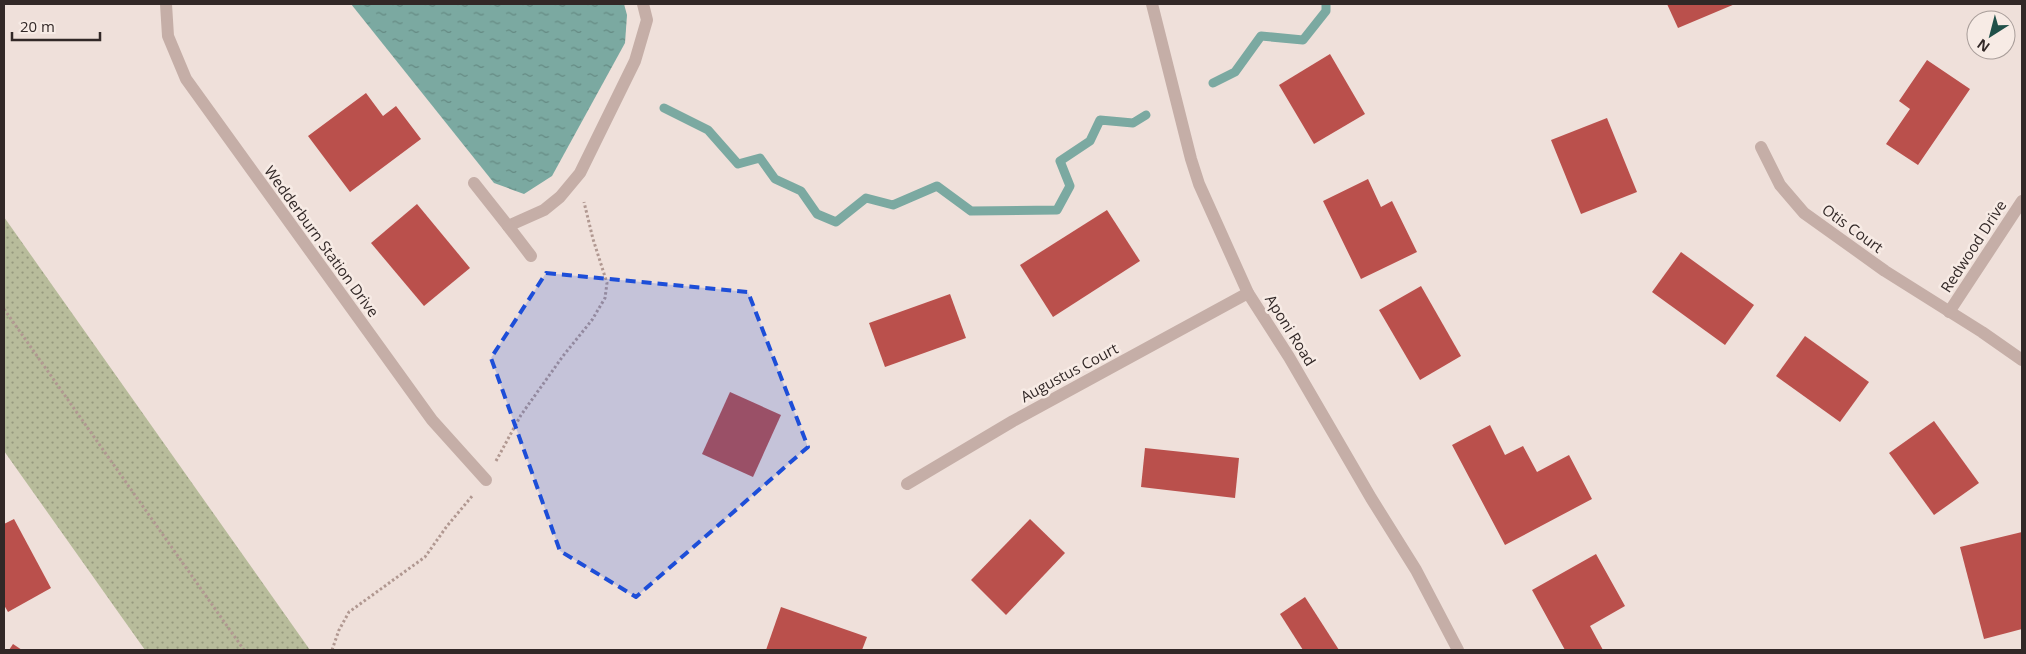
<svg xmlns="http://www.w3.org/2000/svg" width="2026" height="654" font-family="'Open Sans',sans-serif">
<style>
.grass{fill:url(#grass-dots)}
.water{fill:url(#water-ripples)}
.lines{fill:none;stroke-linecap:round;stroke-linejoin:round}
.stream{stroke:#7ba9a1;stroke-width:9}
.building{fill:#ba504c}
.path{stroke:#b19891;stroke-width:3;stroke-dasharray:2.5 2.5;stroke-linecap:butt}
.minor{stroke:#c5aea7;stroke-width:12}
.marked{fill:#1d4ed8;fill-opacity:0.2;stroke:#1d4ed8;stroke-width:4;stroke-dasharray:10 6;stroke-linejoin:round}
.labels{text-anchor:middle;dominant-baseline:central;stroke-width:5;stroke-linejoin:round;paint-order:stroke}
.street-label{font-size:15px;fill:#322827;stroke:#f7ebe5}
</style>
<defs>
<pattern id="grass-dots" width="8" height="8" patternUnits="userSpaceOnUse" patternTransform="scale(1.25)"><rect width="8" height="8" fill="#b8bc9b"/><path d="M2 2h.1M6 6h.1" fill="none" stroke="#96997e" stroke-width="1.8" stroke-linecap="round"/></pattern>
<pattern id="water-ripples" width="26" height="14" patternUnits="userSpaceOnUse" patternTransform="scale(1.25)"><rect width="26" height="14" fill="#7ba9a1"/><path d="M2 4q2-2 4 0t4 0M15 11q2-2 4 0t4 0" fill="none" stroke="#658a83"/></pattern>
</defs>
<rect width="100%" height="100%" fill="#efe0da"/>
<polygon class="grass" points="4,217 310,650 145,650 4,451"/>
<polygon class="water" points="351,4 624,4 627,15 625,43 552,176 524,194 494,183"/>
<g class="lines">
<g class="stream">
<polyline points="1213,83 1235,72 1261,36 1303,40 1326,11 1326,4"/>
<polyline points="664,108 708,130 738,164 760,158 775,179 801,191 817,214 836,222 866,198 893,205 937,186 971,211 1057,210 1070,186 1060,161 1090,141 1100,120 1133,123 1146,115"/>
</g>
</g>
<g class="building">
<polygon points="1667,4 1735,4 1678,28"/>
<polygon points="1330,54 1365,114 1314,144 1279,85"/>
<polygon points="1927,60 1970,89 1918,165 1886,144 1910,109 1899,101"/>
<polygon points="366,93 383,116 396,106 421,139 350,192 308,136"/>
<polygon points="1607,118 1637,192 1581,214 1551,140"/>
<polygon points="1368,179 1381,207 1392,201 1417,252 1361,279 1323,201"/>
<polygon points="417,204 470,268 424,306 371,243"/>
<polygon points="1107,210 1140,261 1053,317 1020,265"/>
<polygon points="1681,252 1754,305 1725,345 1652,292"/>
<polygon points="1421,286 1461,356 1420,380 1379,310"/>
<polygon points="950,294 966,338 885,367 869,323"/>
<polygon points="1805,336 1869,382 1840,422 1776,376"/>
<polygon points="730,392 781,415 753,477 702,454"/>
<polygon points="1934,421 1979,483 1934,515 1889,453"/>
<polygon points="1490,425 1505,455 1523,446 1537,472 1569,455 1592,499 1505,545 1452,445"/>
<polygon points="1145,448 1239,458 1235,498 1141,487"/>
<polygon points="14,519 51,588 8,612 4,605 4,524"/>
<polygon points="1030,519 1065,553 1006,615 971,580"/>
<polygon points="2022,532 2022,629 1984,639 1960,547"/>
<polygon points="1596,554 1625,606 1590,626 1603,650 1565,650 1532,590"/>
<polygon points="1305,597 1339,650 1303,650 1280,614"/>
<polygon points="781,607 867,637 862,650 766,650"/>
<polygon points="13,644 22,650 9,650"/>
</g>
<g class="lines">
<g class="path">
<polyline points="4,309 244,650"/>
<polyline points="496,461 521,415 563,356 592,320 605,298 607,283 593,239 584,202"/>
<polyline points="332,650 339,630 349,612 425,557 447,526 473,495"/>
</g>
<g class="minor">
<polyline points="166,4 168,36 186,79 432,420 486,480"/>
<polyline points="1152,4 1191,159 1199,184 1248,293 1289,357 1371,498 1416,570 1458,650"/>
<polyline points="1761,147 1780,185 1804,213 1885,271 1982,332 2022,360"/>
<polyline points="474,183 508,226 544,210 560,197 580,173 635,61 647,20 643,4"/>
<polyline points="508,226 531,256"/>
<polyline points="1949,312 2022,201"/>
<polyline points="907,484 1013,421 1248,293"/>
</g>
</g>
<path class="marked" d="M546 273 748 292 808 447 636 597 560 551 491 358Z"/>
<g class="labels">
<g class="street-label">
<text transform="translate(1853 228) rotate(36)">Otis Court</text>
<text transform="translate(322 241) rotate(54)">Wedderburn Station Drive</text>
<text transform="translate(1973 246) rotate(-57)">Redwood Drive</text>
<text transform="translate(1291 330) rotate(58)">Aponi Road</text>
<text transform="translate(1069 372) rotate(-28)">Augustus Court</text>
</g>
</g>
<rect width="2026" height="654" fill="none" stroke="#322827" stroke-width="10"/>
<g transform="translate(1991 35) rotate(216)"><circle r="24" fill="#f7ebe5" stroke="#a89d99"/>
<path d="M0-4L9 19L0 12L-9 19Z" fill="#205049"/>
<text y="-8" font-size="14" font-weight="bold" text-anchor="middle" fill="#322827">N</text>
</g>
<path d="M12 32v8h88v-8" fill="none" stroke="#322827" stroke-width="2.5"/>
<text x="20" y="32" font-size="15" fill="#322827" stroke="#f7ebe5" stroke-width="4" paint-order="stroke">20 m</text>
</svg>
